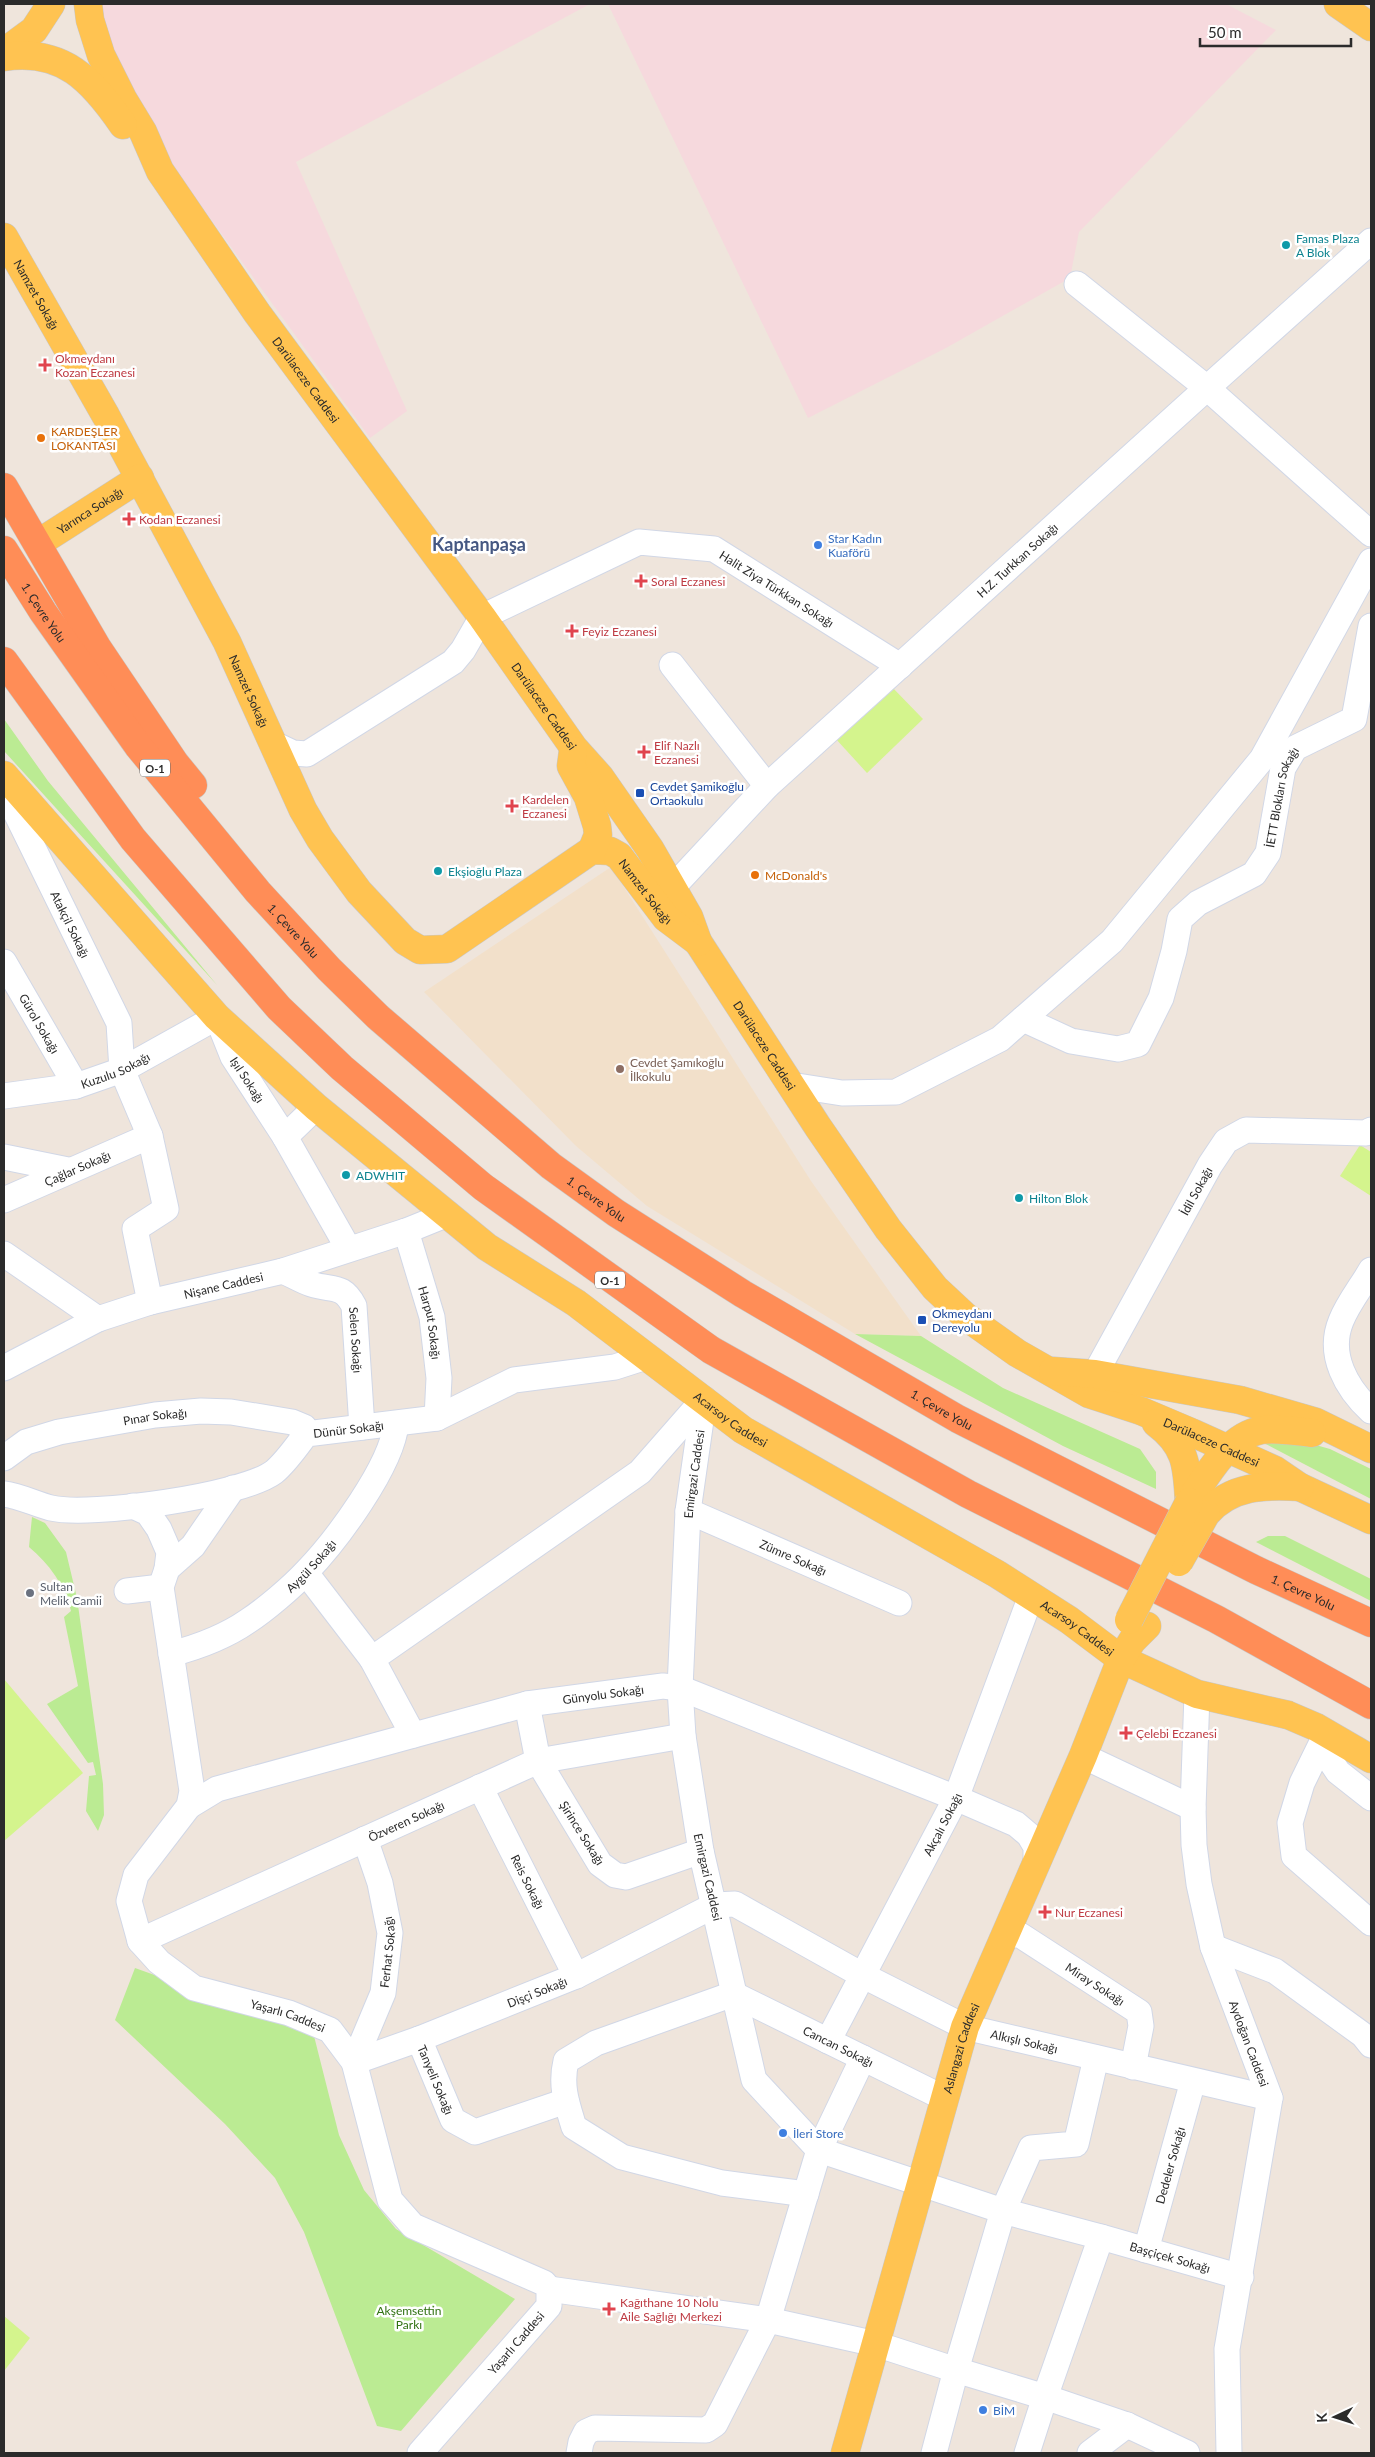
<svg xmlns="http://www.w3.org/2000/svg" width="1375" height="2457" font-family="Lato,sans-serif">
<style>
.education{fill:#f2e0ca}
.medical{fill:#f6d9dd}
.green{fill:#bbeb93}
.pitch{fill:#d4f48d}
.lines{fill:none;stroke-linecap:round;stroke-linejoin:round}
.minor-casing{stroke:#d1d7e6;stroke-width:27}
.major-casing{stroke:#c8c8c8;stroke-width:29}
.highway-casing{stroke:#c8c8c8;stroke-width:29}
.minor{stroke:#fff;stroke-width:25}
.major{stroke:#ffc351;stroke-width:28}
.highway{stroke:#ff8d57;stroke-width:28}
.major-bridge-casing{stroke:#c8c8c8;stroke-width:29;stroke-linecap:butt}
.major-bridge{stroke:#ffc351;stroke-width:28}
.culture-dot{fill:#0f9aa8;stroke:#fff;stroke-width:2}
.health-dot{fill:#e0444e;stroke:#fff;stroke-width:2}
.food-dot{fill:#e8710a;stroke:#fff;stroke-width:2}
.shop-dot{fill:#3f7fe0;stroke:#fff;stroke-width:2}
.transit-dot{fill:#1a4fb4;stroke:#fff;stroke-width:2}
.education-dot{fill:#8d6e63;stroke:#fff;stroke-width:2}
.worship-dot{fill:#6b7280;stroke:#fff;stroke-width:2}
.labels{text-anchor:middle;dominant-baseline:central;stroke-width:5;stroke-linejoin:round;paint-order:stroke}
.shield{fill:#fff;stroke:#6b6b6b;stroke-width:1}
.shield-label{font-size:11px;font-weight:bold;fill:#2b2b2b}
.culture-label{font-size:12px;fill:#0d838f;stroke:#fff;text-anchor:start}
.street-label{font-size:12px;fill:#2b2b2b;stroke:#fff}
.health-label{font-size:12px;fill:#be3a42;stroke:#fff;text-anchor:start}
.food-label{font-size:12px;fill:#c56008;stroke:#fff;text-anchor:start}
.shop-label{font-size:12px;fill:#366cbe;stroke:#fff;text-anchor:start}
.transit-label{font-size:12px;fill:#164399;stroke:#fff;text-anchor:start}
.education-label{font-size:12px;fill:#785e54;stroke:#fff;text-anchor:start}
.worship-label{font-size:12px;fill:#5b616d;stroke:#fff;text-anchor:start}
.park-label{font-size:12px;fill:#317212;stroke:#fff}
.district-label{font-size:18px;font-weight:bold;fill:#465882;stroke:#fff}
</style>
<rect width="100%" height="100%" fill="#efe5dc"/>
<polygon class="education" points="611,867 811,1181 921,1336 855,1334 647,1206 576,1146 424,992"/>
<g class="medical">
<polygon points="99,4 590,4 296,162 407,411 370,438 181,178 129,89 100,23"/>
<polygon points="608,4 1226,4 1276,30 1079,232 1070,278 946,348 808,418"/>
</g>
<g class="green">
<polygon points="4,719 48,781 217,985 4,751"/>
<polygon points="855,1334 921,1336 1003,1388 1140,1449 1156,1472 1156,1489 1063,1446"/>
<polygon points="1298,1440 1330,1449 1371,1469 1371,1499 1260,1441"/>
<path d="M32 1517 45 1523 66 1552 77 1598 103 1784 104 1815 98 1831 86 1811 89 1776 96 1775 93 1762 88 1763 47 1704 78 1686 64 1617 71 1611C65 1585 49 1564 29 1547Z"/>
<polygon points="1268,1536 1285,1536 1371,1579 1371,1601 1256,1542"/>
<polygon points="135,1968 313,2032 339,2135 364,2190 396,2229 515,2299 401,2431 377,2426 304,2232 275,2178 225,2124 115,2020"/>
</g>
<g class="pitch">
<polygon points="890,685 923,719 867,773 835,738"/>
<polygon points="1360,1145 1371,1152 1371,1196 1340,1176"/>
<polygon points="4,1679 83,1773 4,1841"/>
<polygon points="4,2316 30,2338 4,2371"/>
</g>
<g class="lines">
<defs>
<g id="minor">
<polyline points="1077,284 1207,388 1371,241"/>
<polyline points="672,665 767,786"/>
<path id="s1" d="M274 744 293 753 307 754 453 662 463 650 482 617 639 542 714 549 900 666"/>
<path id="s2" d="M4 780 16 813 119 1023 122 1070 150 1136 166 1209 135 1229 150 1302"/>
<path id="s3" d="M673 887 767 786 1207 388 1371 534"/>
<path id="s4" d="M4 962 76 1086"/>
<path id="s5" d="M1023 1019 1071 1041 1118 1049 1138 1044 1161 998 1174 951 1180 919 1198 903 1254 874 1268 853 1283 768 1295 748 1354 719 1371 626"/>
<polyline points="791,1085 842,1093 896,1092 1000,1039 1112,941 1262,759 1371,561"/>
<path id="s6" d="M4 1096 76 1086 122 1070 217 1017 233 1057 285 1137 316 1107"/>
<polyline points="285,1137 348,1248"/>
<polyline points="4,1157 68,1170"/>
<path id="s7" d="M4 1200 150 1136"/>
<path id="s8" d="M406 1231 432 1317 439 1378 437 1418"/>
<polyline points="4,1254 98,1319"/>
<path d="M1371 1270C1362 1286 1348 1303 1341 1321 1327 1355 1347 1389 1371 1411"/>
<path id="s9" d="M283 1271C292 1275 302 1281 311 1284 332 1291 342 1283 354 1306L362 1427"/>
<path id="s10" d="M4 1368 98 1319 150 1302 283 1271 406 1231 448 1214"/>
<path id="s11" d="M1095 1374 1210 1165 1226 1141 1246 1130 1366 1133 1371 1130"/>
<path id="s12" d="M4 1458 26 1442 59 1432 155 1415 201 1411 231 1412 292 1422 304 1427 306 1434"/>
<path id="s13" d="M4 1494C20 1496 35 1504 51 1508 90 1517 242 1496 274 1472 286 1462 297 1446 306 1434L437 1418 514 1380 615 1367 646 1357"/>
<path id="s14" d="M133 1506 148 1513 159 1529 169 1552 167 1569 161 1587 192 1791 189 1806 136 1875 129 1901 140 1941 159 1962 194 1988 289 2013 330 2030 354 2062 390 2200 413 2226 544 2283 549 2289V2306L420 2453"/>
<path id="s15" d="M688 1511 899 1603"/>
<polyline points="167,1569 193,1546 233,1488"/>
<polyline points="306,1573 372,1659"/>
<polyline points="127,1591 161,1587"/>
<path id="s16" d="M171 1654C198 1647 225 1637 248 1621 265 1610 292 1587 306 1572 336 1541 392 1466 396 1424"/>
<path id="s17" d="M1197 1694 1193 1808 1194 1845 1199 1884 1213 1947 1270 2098 1227 2349 1229 2453"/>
<polyline points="527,1704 538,1761 600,1864 615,1875 626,1877 701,1851"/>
<polyline points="1326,1734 1302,1783 1290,1823 1294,1856 1371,1923"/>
<polyline points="1326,1734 1330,1760 1338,1772 1371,1798"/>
<polyline points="413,1735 372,1659 640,1472 704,1399"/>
<polyline points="1083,1756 1193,1808"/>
<path id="s18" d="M480 1787 576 1976"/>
<path id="s19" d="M189 1806 217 1789 527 1704 663 1686 680 1688 956 1798 1016 1824 1029 1835 1036 1847V1859"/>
<path id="s20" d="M1002 1940 1011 1935H1020L1139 2012 1141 2026 1133 2067"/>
<path id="s21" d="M140 1941 538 1761 683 1736"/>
<polyline points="1213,1947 1275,1971 1363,2035 1371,2045"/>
<path id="s22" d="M419 2039 453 2120 475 2132 566 2101"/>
<path id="s23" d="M828 2041 956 1798 1031 1596"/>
<polyline points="863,2058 819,2150 1003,2211 1101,2237 1045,2397 956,2370 934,2453"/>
<path id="s24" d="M354 2062 419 2039 576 1976 715 1905 735 1904 862 1975 965 2027 1270 2098"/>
<path id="s25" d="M354 2062 383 1993 390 1933 380 1883 365 1839"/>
<path id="s26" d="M806 2194 722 2183 622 2157 574 2127C567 2104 560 2086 566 2061L596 2043 733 1994 944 2098"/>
<path id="s27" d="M1101 2237 1241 2277"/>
<path id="s28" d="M1146 2250 1193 2081"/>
<polyline points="549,2289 768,2320 876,2344 956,2370 1003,2211 1031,2148 1076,2144 1096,2058"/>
<path id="s29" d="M579 2453 581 2442 586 2432 595 2428 706 2430 715 2424 768 2320 819 2150 754 2080 701 1851 683 1736 680 1688 688 1511 704 1399"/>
<polyline points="1027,2453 1045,2397 1127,2425 1187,2453"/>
<polyline points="1090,2453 1127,2425"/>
</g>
<g id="major">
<path id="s30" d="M88 4 90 20 101 55 123 99 143 132 160 171 257 313 482 617 574 748 600 777 650 849 689 917 698 942 818 1127 888 1229 935 1288 965 1316 1017 1353 1089 1394 1141 1411 1193 1433 1275 1470 1300 1487 1371 1520"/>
<polyline points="1338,4 1371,27"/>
<polyline points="4,52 34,30 51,4"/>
<path d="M4 57C63 48 92 80 123 125"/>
<path id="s31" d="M4 237 106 416 227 642 303 810 320 839 359 892 405 941 420 950 447 949 592 850 610 851 619 856 666 918 698 942"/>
<path id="s32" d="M40 542 140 478"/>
<polyline points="573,751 571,766 588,797 597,826 598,835 592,850"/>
<path id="s33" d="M4 775 217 1017 316 1107 487 1247 576 1303 743 1430 997 1574 1069 1620 1121 1659 1197 1694 1288 1715 1316 1727 1371 1759"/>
<polyline points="1053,1371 1095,1374 1240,1400 1316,1422 1371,1449"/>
<path d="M1156 1423C1187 1446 1187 1467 1189 1502"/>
<path d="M1189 1502C1206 1477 1228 1435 1262 1430 1278 1428 1296 1431 1312 1433"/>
<path d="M1206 1514C1231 1485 1265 1485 1300 1487"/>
<path id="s34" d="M845 2453 965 2027 1083 1756 1121 1659 1132 1641 1147 1626"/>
</g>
<g id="highway">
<polyline points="4,487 97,647 175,763 193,785"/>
<path id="s35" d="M4 550 43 612 138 746 258 892 329 969 378 1017 551 1166 616 1213 743 1294 958 1419 1256 1570 1371 1623"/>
<polyline points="4,661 133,839 279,1008 342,1068 483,1187 711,1350 968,1494 1216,1619 1371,1705"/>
</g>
</defs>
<use href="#minor" class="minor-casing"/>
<use href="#major" class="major-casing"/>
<use href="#highway" class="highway-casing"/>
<use href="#minor" class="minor"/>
<use href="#major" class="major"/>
<use href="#highway" class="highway"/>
<defs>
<g id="major-bridge">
<polyline points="1179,1562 1206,1514"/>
<polyline points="1129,1620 1189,1502"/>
</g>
</defs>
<use href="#major-bridge" class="major-bridge-casing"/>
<use href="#major-bridge" class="major-bridge"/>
</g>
<g class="culture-dot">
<circle cx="1286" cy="245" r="5"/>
<circle cx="438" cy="871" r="5"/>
<circle cx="346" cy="1175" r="5"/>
<circle cx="1019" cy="1198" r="5"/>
</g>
<g class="health-dot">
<path d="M42.5 357.5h5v5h5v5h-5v5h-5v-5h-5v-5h5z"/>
<path d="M126.5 511.5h5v5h5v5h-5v5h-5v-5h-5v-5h5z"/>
<path d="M638.5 573.5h5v5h5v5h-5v5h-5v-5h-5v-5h5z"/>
<path d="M569.5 623.5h5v5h5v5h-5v5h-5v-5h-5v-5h5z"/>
<path d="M641.5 744.5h5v5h5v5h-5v5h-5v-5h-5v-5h5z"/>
<path d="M509.5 798.5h5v5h5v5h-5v5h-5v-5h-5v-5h5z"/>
<path d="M1123.5 1725.5h5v5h5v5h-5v5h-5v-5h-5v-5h5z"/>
<path d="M1042.5 1904.5h5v5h5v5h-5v5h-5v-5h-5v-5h5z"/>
<path d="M606.5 2301.5h5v5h5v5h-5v5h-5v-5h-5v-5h5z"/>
</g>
<g class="food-dot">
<circle cx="41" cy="438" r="5"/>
<circle cx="755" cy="875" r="5"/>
</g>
<g class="shop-dot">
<circle cx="818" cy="545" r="5"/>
<circle cx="783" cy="2133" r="5"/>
<circle cx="983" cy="2410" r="5"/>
</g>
<g class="transit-dot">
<rect x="635" y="788" width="10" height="10" rx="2.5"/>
<rect x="917" y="1315" width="10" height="10" rx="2.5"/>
</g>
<circle class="education-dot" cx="620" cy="1069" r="5"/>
<circle class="worship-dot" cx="30" cy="1593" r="5"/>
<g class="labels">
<g class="shield">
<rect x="140" y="759.5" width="30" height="17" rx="4"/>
<rect x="595" y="1271.5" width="30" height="17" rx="4"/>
</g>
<g class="shield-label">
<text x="155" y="768">O-1</text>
<text x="610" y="1280">O-1</text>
</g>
<g class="culture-label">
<text x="1296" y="238">Famas Plaza<tspan x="1296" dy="14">A Blok</tspan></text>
<text x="448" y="871">Ekşioğlu Plaza</text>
<text x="356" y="1175">ADWHIT</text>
<text x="1029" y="1198">Hilton Blok</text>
</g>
<g class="street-label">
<text stroke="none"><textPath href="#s31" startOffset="66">Namzet Sokağı</textPath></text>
<text stroke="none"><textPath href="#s30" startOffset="438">Darülaceze Caddesi</textPath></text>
<text stroke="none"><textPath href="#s32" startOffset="59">Yarınca Sokağı</textPath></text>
<text stroke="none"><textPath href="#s3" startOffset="475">H.Z. Turkkan Sokağı</textPath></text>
<text stroke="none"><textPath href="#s1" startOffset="585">Halit Ziya Türkkan Sokağı</textPath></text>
<text stroke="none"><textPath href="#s35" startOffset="74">1. Çevre Yolu</textPath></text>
<text stroke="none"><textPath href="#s31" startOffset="516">Namzet Sokağı</textPath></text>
<text stroke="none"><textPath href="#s30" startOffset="842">Darülaceze Caddesi</textPath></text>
<text stroke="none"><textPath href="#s5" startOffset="424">İETT Blokları Sokağı</textPath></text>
<text stroke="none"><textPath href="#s31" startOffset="1106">Namzet Sokağı</textPath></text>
<text stroke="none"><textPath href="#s2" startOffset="159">Atakçil Sokağı</textPath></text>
<text stroke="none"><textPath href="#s35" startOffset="479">1. Çevre Yolu</textPath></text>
<text stroke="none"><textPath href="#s4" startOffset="71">Gürol Sokağı</textPath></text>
<text stroke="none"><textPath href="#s30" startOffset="1248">Darülaceze Caddesi</textPath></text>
<text stroke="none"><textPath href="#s6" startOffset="115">Kuzulu Sokağı</textPath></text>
<text stroke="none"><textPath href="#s6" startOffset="300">Işıl Sokağı</textPath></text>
<text stroke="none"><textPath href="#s7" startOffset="80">Çağlar Sokağı</textPath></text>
<text stroke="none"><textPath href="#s11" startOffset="209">İdil Sokağı</textPath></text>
<text stroke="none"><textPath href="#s35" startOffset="884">1. Çevre Yolu</textPath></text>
<text stroke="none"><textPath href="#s10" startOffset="236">Nişane Caddesi</textPath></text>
<text stroke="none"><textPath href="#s8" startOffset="95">Harput Sokağı</textPath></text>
<text stroke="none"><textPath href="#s9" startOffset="116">Selen Sokağı</textPath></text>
<text stroke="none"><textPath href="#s35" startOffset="1289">1. Çevre Yolu</textPath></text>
<text stroke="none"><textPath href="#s12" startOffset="159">Pınar Sokağı</textPath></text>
<text stroke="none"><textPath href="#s33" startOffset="976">Acarsoy Caddesi</textPath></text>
<text stroke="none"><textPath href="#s13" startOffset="370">Dünür Sokağı</textPath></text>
<text stroke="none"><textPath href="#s30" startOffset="1864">Darülaceze Caddesi</textPath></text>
<text stroke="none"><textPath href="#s29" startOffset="1158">Emirgazi Caddesi</textPath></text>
<text stroke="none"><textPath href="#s15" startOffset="115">Zümre Sokağı</textPath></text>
<text stroke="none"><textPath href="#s16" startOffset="168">Aygül Sokağı</textPath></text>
<text stroke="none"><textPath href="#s35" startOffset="1694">1. Çevre Yolu</textPath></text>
<text stroke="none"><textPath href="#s33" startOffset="1381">Acarsoy Caddesi</textPath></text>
<text stroke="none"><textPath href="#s19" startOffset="431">Günyolu Sokağı</textPath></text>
<text stroke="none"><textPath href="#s21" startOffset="292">Özveren Sokağı</textPath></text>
<text stroke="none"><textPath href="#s23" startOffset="245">Akçalı Sokağı</textPath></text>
<text transform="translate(582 1833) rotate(58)">Şirince Sokağı</text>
<text transform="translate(708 1877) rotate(77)">Emirgazi Caddesi</text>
<text stroke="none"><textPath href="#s18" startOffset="106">Reis Sokağı</textPath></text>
<text stroke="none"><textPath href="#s25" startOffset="116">Ferhat Sokağı</textPath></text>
<text stroke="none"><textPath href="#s20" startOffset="109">Miray Sokağı</textPath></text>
<text stroke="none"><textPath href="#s24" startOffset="196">Dişçi Sokağı</textPath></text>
<text stroke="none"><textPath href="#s14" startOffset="644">Yaşarlı Caddesi</textPath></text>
<text stroke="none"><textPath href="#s24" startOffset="736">Alkışlı Sokağı</textPath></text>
<text stroke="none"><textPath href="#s17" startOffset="358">Aydoğan Caddesi</textPath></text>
<text stroke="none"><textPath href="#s26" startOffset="610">Cancan Sokağı</textPath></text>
<text stroke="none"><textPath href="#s34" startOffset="421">Aslangazi Caddesi</textPath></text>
<text stroke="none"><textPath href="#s22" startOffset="44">Tanyeli Sokağı</textPath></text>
<text stroke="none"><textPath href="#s28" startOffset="88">Dedeler Sokağı</textPath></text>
<text stroke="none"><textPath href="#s27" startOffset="72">Başçiçek Sokağı</textPath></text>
<text transform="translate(516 2343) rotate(-49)">Yaşarlı Caddesi</text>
</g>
<g class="health-label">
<text x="55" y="358">Okmeydanı<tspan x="55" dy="14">Kozan Eczanesi</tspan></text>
<text x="139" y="519">Kodan Eczanesi</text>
<text x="651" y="581">Soral Eczanesi</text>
<text x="582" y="631">Feyiz Eczanesi</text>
<text x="654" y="745">Elif Nazlı<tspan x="654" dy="14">Eczanesi</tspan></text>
<text x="522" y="799">Kardelen<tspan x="522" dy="14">Eczanesi</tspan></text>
<text x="1136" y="1733">Çelebi Eczanesi</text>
<text x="1055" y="1912">Nur Eczanesi</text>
<text x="620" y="2302">Kağıthane 10 Nolu<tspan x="620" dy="14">Aile Sağlığı Merkezi</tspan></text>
</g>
<g class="food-label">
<text x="51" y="431">KARDEŞLER<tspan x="51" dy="14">LOKANTASI</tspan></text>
<text x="765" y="875">McDonald's</text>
</g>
<g class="shop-label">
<text x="828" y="538">Star Kadın<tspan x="828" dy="14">Kuaförü</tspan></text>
<text x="793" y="2133">İleri Store</text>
<text x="993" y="2410">BİM</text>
</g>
<g class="transit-label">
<text x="650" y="786">Cevdet Şamikoğlu<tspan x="650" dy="14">Ortaokulu</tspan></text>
<text x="932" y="1313">Okmeydanı<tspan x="932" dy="14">Dereyolu</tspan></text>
</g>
<g class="education-label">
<text x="630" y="1062">Cevdet Şamıkoğlu<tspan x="630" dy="14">İlkokulu</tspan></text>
</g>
<g class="worship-label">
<text x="40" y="1586">Sultan<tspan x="40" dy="14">Melik Camii</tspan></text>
</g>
<g class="park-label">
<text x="409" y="2310">Akşemsettin<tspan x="409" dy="14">Parkı</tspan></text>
</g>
<g class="district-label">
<text x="479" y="544">Kaptanpaşa</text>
</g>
</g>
<rect width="1375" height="2457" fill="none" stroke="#2b2b2b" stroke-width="10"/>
<g transform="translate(1335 2417) rotate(266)" stroke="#ffffff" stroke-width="4" paint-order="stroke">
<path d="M0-4L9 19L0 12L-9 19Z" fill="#2b2b2b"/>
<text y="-8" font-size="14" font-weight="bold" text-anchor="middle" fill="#2b2b2b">K</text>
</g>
<path d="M1200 38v8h151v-8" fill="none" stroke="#2b2b2b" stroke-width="2.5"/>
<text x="1208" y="38" font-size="15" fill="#2b2b2b" stroke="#ffffff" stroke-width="4" paint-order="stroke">50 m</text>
</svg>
